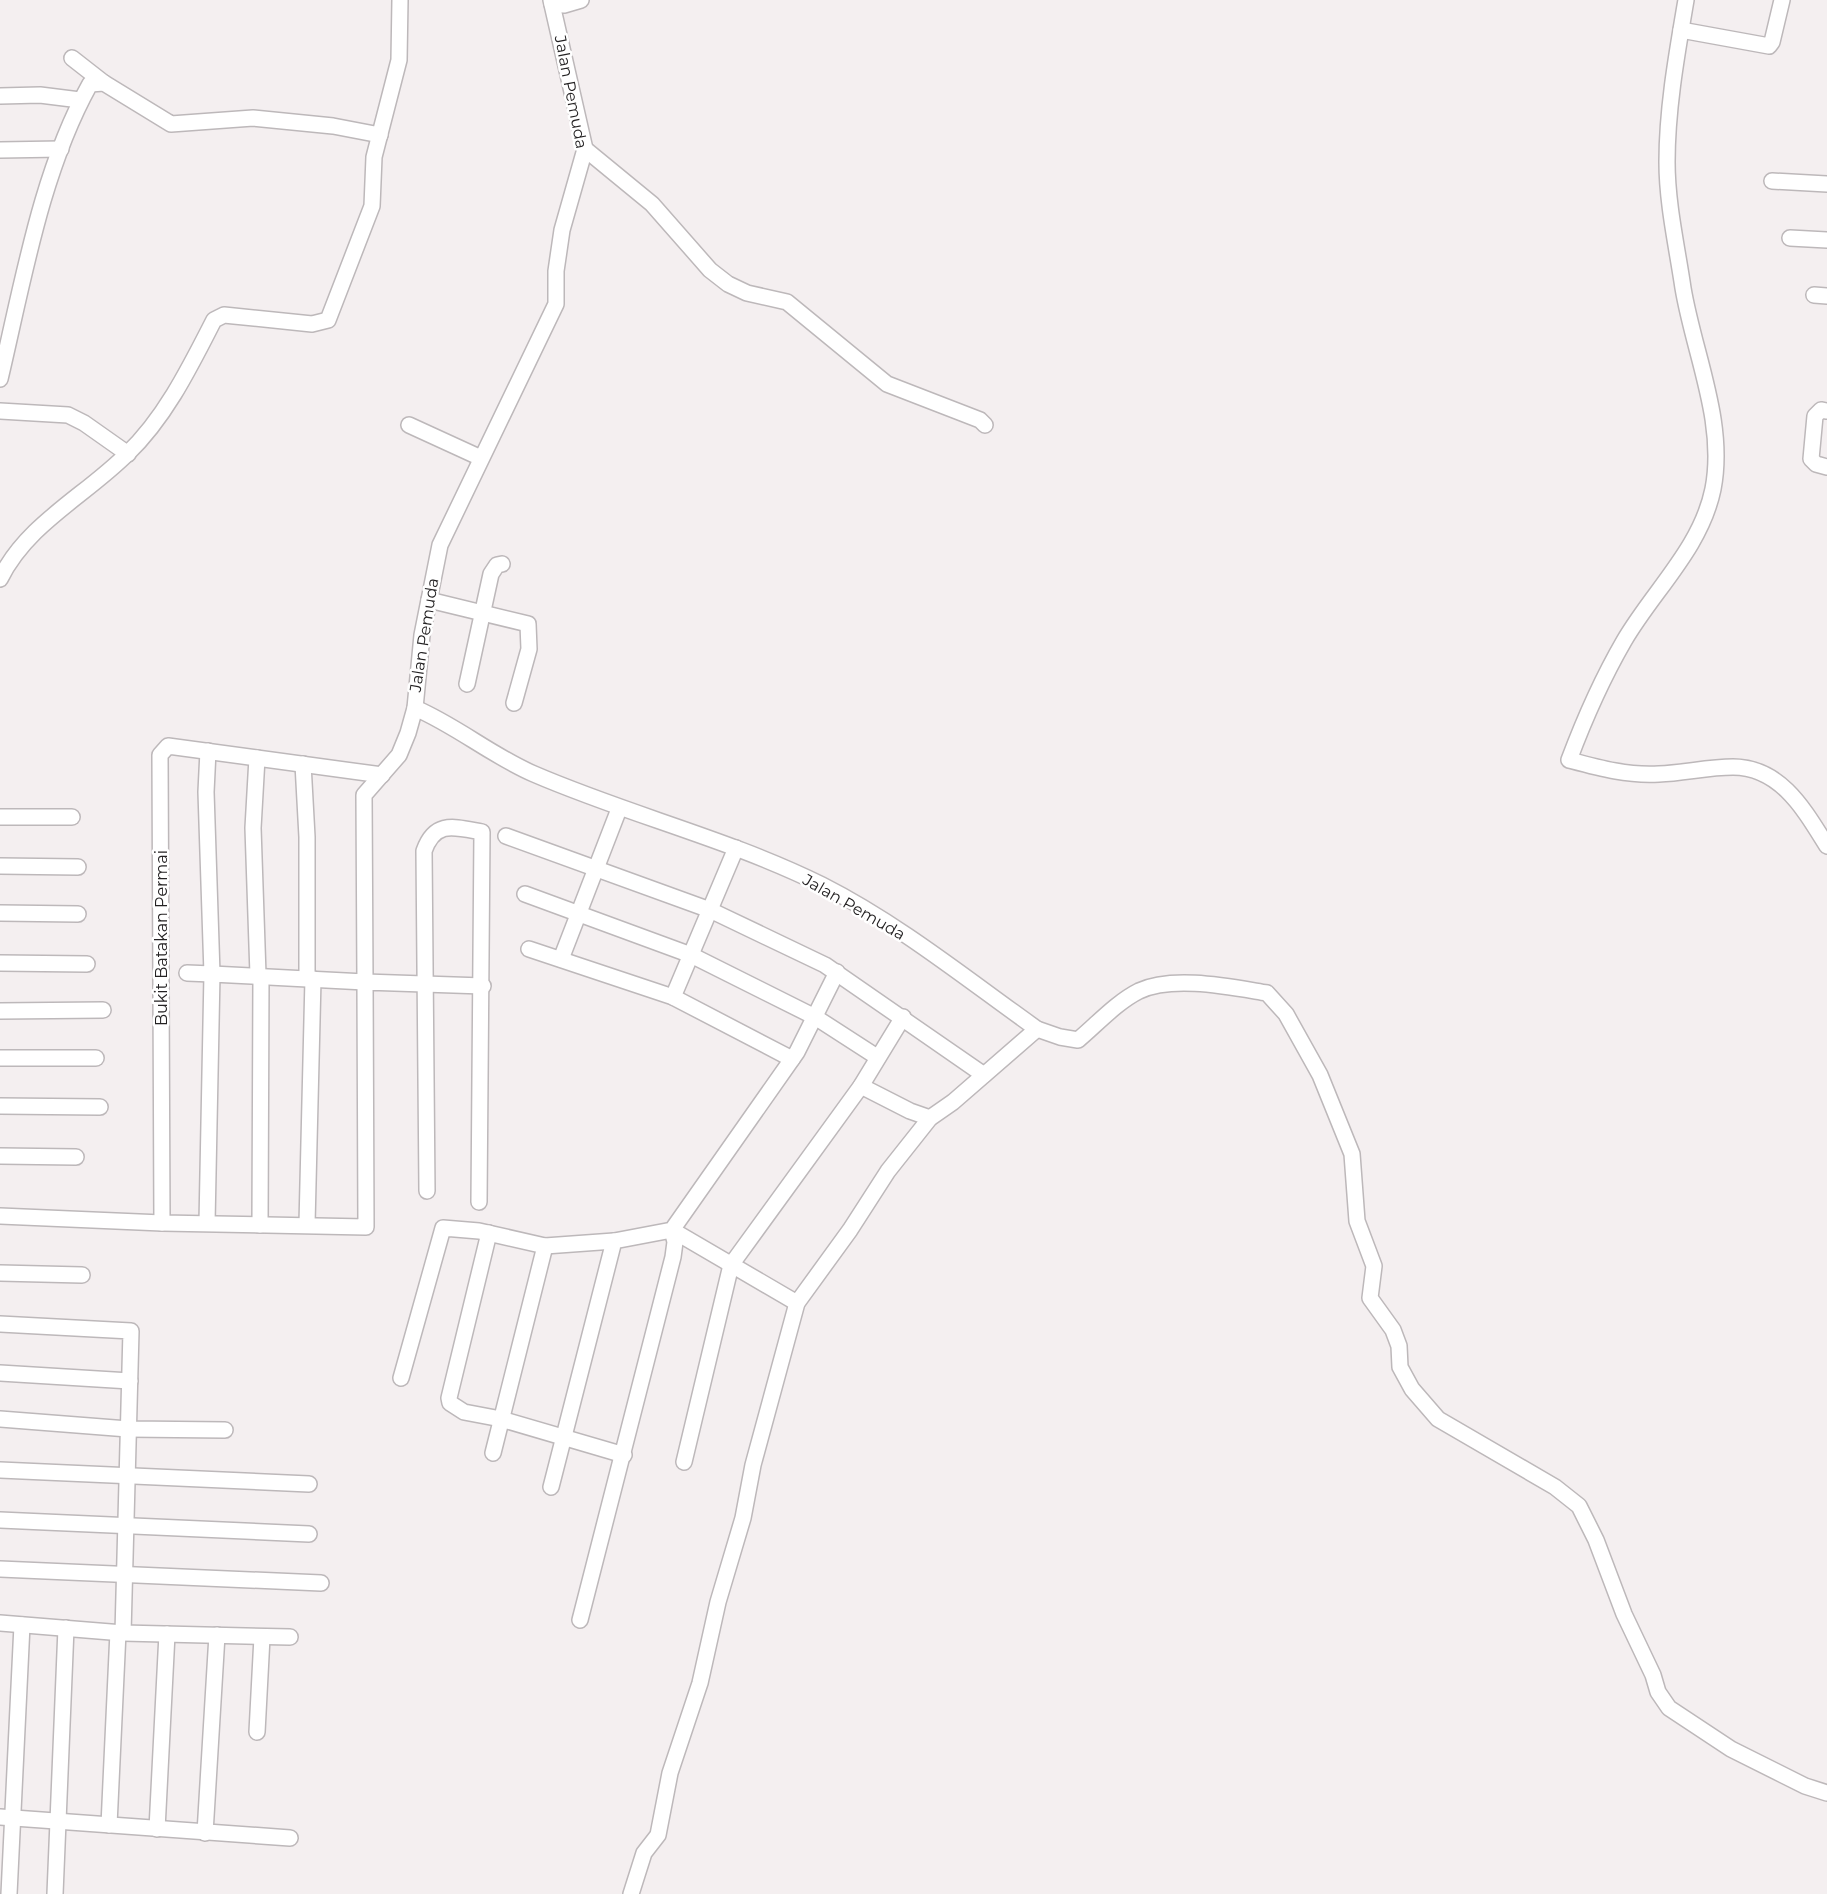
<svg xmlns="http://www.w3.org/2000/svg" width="1827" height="1894" font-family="Montserrat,sans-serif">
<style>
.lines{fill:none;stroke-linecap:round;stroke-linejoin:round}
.minor-casing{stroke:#bdb8ba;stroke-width:18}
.minor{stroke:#fff;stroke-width:15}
.labels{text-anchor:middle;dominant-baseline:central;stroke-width:5;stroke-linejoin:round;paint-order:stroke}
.street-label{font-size:16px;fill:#242223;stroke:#fff}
</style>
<rect width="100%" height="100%" fill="#f4eff0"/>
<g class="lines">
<defs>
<g id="minor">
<path d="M1686 0C1677 53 1667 108 1667 162 1667 204 1677 247 1683 288 1694 354 1726 422 1713 489 1701 548 1653 591 1624 641 1602 679 1584 720 1569 760 1599 768 1628 776 1659 774 1684 773 1708 767 1733 767 1781 767 1805 811 1827 846"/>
<polyline points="552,4 564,5 581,0"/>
<polyline points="1681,30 1769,46 1772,42 1782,0"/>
<polyline points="72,58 104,83"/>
<polyline points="0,96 40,95 80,100"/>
<polyline points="585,149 652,204 710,270 728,284 747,293 787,302 887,384 980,420 985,425"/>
<polyline points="0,150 61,149"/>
<polyline points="1772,181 1827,184"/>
<polyline points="1790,238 1827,240"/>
<polyline points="1814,295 1827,296"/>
<path d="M0 379C23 282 41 172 90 84L104 83 171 124 253 118 333 126 380 135"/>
<polyline points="0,411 68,415 84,423 128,454"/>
<polyline points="1827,411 1821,410 1815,416 1811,459 1816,464 1827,467"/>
<polyline points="409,425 481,458"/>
<path d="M0 579C27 524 85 496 127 454 165 418 190 367 214 320L224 315 312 324 328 320 372 206 374 157 399 60 400 0"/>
<polyline points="429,600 528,624 529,649 514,703"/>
<polyline points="467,684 491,574 497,565 502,564"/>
<path d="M415 708C457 726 492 756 534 774 629 815 729 839 822 885 899 924 968 980 1037 1029L1060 1037 1078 1040C1097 1024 1117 1002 1139 991 1173 975 1230 987 1267 993L1286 1014 1320 1075 1352 1154 1357 1221 1374 1266 1370 1298 1393 1330 1399 1346 1400 1367 1412 1389 1438 1419 1555 1487 1579 1506 1596 1540 1624 1614 1653 1675 1658 1692 1669 1708 1731 1749 1805 1786 1827 1793"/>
<polyline points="257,758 253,828 258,975"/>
<polyline points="303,764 307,837 307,978"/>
<polyline points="0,817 72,817"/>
<polyline points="506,836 710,910 825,965 984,1075"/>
<polyline points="0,866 78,867"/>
<polyline points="525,894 691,955 815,1017 877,1057"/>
<polyline points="0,913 78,914"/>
<polyline points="529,949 673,997 792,1059"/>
<polyline points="561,959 619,809"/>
<polyline points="0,963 87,964"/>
<polyline points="187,973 212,974 206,792 208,751"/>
<polyline points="673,997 736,848"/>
<polyline points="0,1011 103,1010"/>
<polyline points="0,1058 96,1058"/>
<polyline points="861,1086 910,1111 930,1118"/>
<polyline points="0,1106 100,1107"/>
<polyline points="0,1156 76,1157"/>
<path d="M427 1191 424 851C435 820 454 827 482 832L479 1202"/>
<polyline points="0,1216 162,1223 366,1227 365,982 483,986"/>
<polyline points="162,1223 160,755 168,746 382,775"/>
<polyline points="207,1223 212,974 365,982 364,795 399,755 408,733 415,708 422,635 440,545 556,304 556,271 562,230 585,149 551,0"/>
<polyline points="307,1224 313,979"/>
<polyline points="260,1225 261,976"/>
<polyline points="672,1230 797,1303"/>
<polyline points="489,1233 449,1398 450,1403 464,1412 501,1419 624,1455"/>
<polyline points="0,1273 82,1275"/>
<polyline points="0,1324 131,1331 123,1633"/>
<polyline points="0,1373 130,1381"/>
<polyline points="401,1378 443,1228 479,1231 545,1246 614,1241"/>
<polyline points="0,1419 128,1429 225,1430"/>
<polyline points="493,1453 545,1246"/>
<polyline points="684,1462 731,1265 861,1086 903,1017"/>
<polyline points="0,1470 309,1484"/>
<polyline points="551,1487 614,1241 672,1230 797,1052 837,972"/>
<polyline points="0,1520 309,1534"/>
<polyline points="0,1569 321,1583"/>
<polyline points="580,1620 673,1257 675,1242 672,1230"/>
<polyline points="0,1623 123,1633 290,1637"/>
<polyline points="257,1732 262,1637"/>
<polyline points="0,1817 290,1838"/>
<polyline points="109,1825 118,1632"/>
<polyline points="157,1829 167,1634"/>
<polyline points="205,1833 217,1635"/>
<polyline points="9,1894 22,1625"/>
<polyline points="55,1894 66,1628"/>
<polyline points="631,1894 644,1853 658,1835 670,1773 700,1683 718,1602 743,1518 753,1465 797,1303 850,1230 888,1171 930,1118 953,1102 1037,1029"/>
</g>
</defs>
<use href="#minor" class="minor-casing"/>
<use href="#minor" class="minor"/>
</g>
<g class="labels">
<g class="street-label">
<text transform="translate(571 92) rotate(79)">Jalan Pemuda</text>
<text transform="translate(424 635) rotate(-81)">Jalan Pemuda</text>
<text transform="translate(854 907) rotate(30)">Jalan Pemuda</text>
<text transform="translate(161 938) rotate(-90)">Bukit Batakan Permai</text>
</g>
</g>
</svg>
